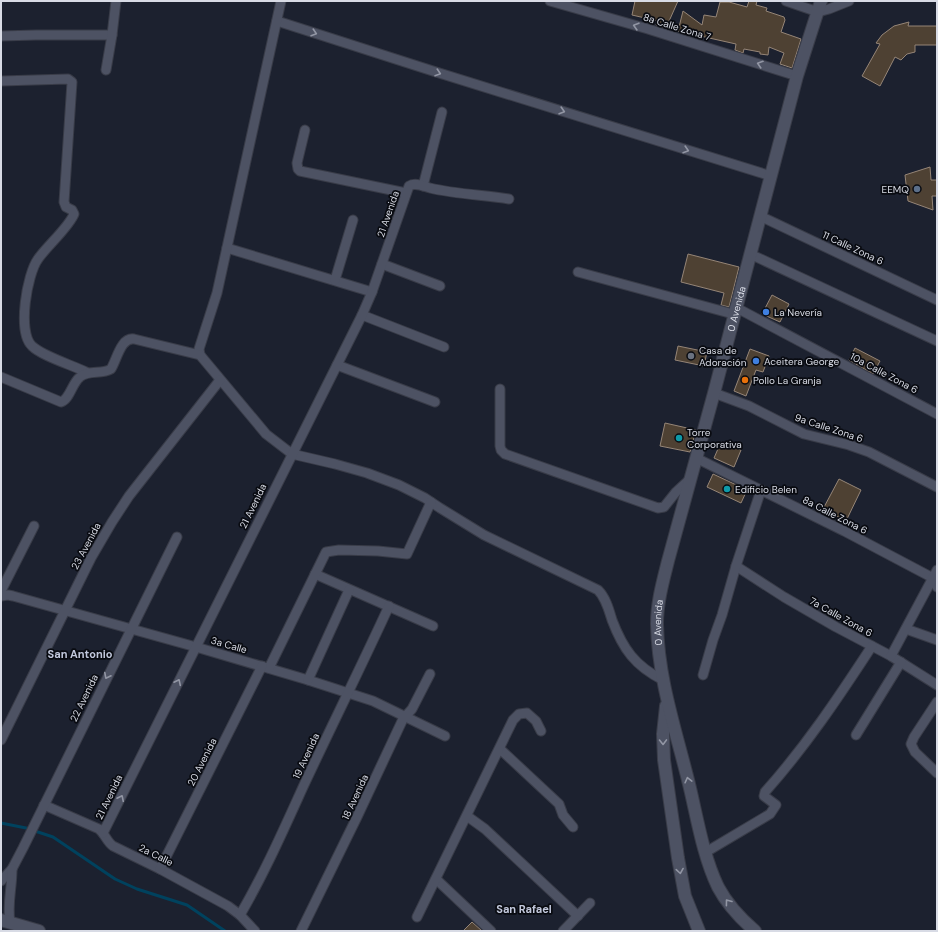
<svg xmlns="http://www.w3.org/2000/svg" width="938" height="932" font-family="'DM Sans',sans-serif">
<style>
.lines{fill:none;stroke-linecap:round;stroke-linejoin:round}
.stream{stroke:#00425e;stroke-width:3}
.building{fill:#4e4133;stroke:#958577}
.street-casing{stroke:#393c48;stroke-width:11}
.secondary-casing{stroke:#393c48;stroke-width:14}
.street{stroke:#4d5263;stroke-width:9}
.secondary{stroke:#4d5263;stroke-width:12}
.oneway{stroke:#9296a4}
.service-dot{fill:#5c6f8a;stroke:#090b11;stroke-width:1.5}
.shop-dot{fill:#3f7fe0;stroke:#090b11;stroke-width:1.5}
.worship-dot{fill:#6b7280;stroke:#090b11;stroke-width:1.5}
.food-dot{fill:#e8710a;stroke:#090b11;stroke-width:1.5}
.culture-dot{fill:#0f9aa8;stroke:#090b11;stroke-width:1.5}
.labels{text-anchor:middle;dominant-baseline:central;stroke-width:3.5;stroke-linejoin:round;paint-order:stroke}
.street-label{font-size:10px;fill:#d8dbe5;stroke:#090b11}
.poi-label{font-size:10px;fill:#d8dbe5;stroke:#090b11;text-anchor:start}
.neighbourhood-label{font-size:11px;font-weight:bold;fill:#c2c8dc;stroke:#090b11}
</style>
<rect width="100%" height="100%" fill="#1c212f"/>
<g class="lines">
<polyline class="stream" points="1,823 26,828 53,837 115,879 137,889 187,905 225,931"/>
</g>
<g class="building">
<polygon points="635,1 678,1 666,28 656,25 658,21 632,15"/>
<polygon points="749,1 757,1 756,5 767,8 766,11 784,17 785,20 781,32 801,39 792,68 780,64 784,53 769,47 768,55 760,54 760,52 744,49 743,53 735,50 736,44 678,31 683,11 702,25 704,15 716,17 720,2 729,2 747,7"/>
<polygon points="909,22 908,26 937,26 937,45 915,45 915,52 907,54 901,60 895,57 880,86 862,76 880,44 876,43 882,35 894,26"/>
<polygon points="930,167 931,180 937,180 937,196 932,196 933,210 908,201 905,175"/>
<polygon points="688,254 739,267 729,307 721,305 724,293 681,282"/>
<polygon points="772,295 789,304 780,322 762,314"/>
<polygon points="678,346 707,352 704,366 675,360"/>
<polygon points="855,348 880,361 873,374 849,360"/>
<polygon points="750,349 769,356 763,372 756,370 746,396 734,391"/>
<polygon points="665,423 696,430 690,452 660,446"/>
<polygon points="721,442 741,450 734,467 714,458"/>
<polygon points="713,474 747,490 741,503 707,487"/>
<polygon points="839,479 861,490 846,521 823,509"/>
<polygon points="472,922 482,931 463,931"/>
</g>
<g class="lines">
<defs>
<g id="street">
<polyline points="550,1 648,29 797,76"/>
<polyline points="786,1 818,12 829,9 849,1"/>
<polyline points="277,21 436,72 771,176"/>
<polyline points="1,36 36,35 112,35"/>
<polyline points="106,70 112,35 116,1"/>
<path d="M1 81 68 79 72 82 64 202 66 207 72 210 74 214C69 227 47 246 38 259 27 274 17 332 32 346 42 356 72 365 86 372"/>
<polyline points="305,130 297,163 298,169 300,171 406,193"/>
<polyline points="423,186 442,112"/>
<polyline points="760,216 937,300"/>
<polyline points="227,248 372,292"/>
<polyline points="750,254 937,341"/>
<polyline points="382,264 440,286"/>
<polyline points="578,272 733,314"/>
<polyline points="335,280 353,220"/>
<polyline points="735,307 937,414"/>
<polyline points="362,315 444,347"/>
<polyline points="200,355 199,349 217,293 281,1"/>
<polyline points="337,365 435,402"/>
<path d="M1 377 61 402C70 399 72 383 80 377 89 369 101 375 111 369 117 359 121 337 134 339L200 355 266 434 292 454 335 464 367 473 399 485 425 498 440 508 484 535 598 590C606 598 609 610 612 620 623 649 635 666 663 680"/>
<polyline points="500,389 500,446 501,450 505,454 658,508 664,507 676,492 689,480"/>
<polyline points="714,393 749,406 804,434 849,445 869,452 937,487"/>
<polyline points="696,458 844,531 933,578 937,587"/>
<polyline points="736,566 784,597 836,627 891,656 937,685"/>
<polyline points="315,574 433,626"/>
<polyline points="1,591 34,526"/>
<polyline points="1,596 8,595 13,596 196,647 308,680 373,701 445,736"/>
<polyline points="906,629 937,640"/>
<polyline points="891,656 937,570"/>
<polyline points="269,668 326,552 339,550 378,551 407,554 431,502"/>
<polyline points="703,675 713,640 722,615 736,566 761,490"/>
<polyline points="308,680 349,590"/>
<polyline points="937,702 914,737 911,744 915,752 937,773"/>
<polyline points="856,735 901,662"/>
<polyline points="1,740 91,558 112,522 129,496 220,380"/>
<polyline points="500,749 559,804 563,815 573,827"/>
<path d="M44 805 99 829C105 834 107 842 113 846L160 869 228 906 240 915 255 931"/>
<polyline points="467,816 485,829 578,916"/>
<path d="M103 833 362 315 372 292 409 186C415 182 423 186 430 188 455 194 483 195 509 199"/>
<path d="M706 852 770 814 776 805 764 796 765 792C806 746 838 698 872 646"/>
<polyline points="160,869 262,666"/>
<polyline points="436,879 491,931"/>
<polyline points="1,881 12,869 23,848 177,537"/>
<path d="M240 915C264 874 283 831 303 787 331 727 361 667 389 606"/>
<polyline points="417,917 513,720 519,714 527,713 536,721 541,731"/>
<path d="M10 923C7 903 12 889 12 869"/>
<polyline points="301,931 357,817 403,719 412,709 430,674"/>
<polyline points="563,931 590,903"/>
</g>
<g id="secondary">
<polyline points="666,706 663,734 664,760 678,858 685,896 699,931"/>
<polyline points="1,920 39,931"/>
<path id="s1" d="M755 931C741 919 727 904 718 887 703 856 697 817 689 784 676 731 658 679 657 624 657 602 663 581 668 561L714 393 797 76 821 1"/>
</g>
</defs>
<use href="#street" class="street-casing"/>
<use href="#secondary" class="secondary-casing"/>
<use href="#street" class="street"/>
<use href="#secondary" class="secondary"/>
</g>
<defs><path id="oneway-chevron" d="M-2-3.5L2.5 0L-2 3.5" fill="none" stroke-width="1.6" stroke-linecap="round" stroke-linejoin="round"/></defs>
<g class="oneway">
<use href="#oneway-chevron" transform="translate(636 26) rotate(-164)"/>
<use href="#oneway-chevron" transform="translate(314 33) rotate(18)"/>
<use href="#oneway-chevron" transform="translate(760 64) rotate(-162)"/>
<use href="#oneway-chevron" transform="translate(438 73) rotate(18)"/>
<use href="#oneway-chevron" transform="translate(562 111) rotate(17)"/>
<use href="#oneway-chevron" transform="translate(686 150) rotate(17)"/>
<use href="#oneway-chevron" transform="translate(107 676) rotate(117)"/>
<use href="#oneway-chevron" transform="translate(178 682) rotate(-64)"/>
<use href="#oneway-chevron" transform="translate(663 742) rotate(89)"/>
<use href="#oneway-chevron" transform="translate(688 780) rotate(-104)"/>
<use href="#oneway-chevron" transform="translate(121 798) rotate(-64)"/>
<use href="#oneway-chevron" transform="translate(680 871) rotate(81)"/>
<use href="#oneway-chevron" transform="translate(728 902) rotate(-127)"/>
</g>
<circle class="service-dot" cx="917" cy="189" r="4"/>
<g class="shop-dot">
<circle cx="766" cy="312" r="4"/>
<circle cx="756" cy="361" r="4"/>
</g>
<circle class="worship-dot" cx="691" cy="356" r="4"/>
<circle class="food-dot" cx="745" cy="380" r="4"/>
<g class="culture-dot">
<circle cx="679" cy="438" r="4"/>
<circle cx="727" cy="489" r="4"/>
</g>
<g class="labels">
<g class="street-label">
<text transform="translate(677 27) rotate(17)">8a Calle Zona 7</text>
<text transform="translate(388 214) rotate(-71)">21 Avenida</text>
<text transform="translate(853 248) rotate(25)">11 Calle Zona 6</text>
<text stroke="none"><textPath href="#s1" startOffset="654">0 Avenida</textPath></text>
<text transform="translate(884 373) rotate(28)">10a Calle Zona 6</text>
<text transform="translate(829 428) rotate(18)">9a Calle Zona 6</text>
<text transform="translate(253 506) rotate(-64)">21 Avenida</text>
<text transform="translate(835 515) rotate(27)">8a Calle Zona 6</text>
<text transform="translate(86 546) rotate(-62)">23 Avenida</text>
<text transform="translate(841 617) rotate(29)">7a Calle Zona 6</text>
<text stroke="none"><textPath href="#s1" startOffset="330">0 Avenida</textPath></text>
<text transform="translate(229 645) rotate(16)">3a Calle</text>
<text transform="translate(84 698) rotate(-64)">22 Avenida</text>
<text transform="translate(306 756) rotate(-65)">19 Avenida</text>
<text transform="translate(202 762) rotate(-63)">20 Avenida</text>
<text transform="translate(109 797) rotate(-64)">21 Avenida</text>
<text transform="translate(355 797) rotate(-65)">18 Avenida</text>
<text transform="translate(156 855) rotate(26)">2a Calle</text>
</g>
<g class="poi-label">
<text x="909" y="189" text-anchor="end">EEMQ</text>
<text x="774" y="312">La Nevería</text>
<text x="699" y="350">Casa de<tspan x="699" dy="12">Adoración</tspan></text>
<text x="764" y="361">Aceitera George</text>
<text x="753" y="380">Pollo La Granja</text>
<text x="687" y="432">Torre<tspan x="687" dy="12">Corporativa</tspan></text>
<text x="735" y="489">Edificio Belen</text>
</g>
<g class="neighbourhood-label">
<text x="80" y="654">San Antonio</text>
<text x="524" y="909">San Rafael</text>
</g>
</g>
<rect width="938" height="932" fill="none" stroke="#d8dbe5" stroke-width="4"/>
</svg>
